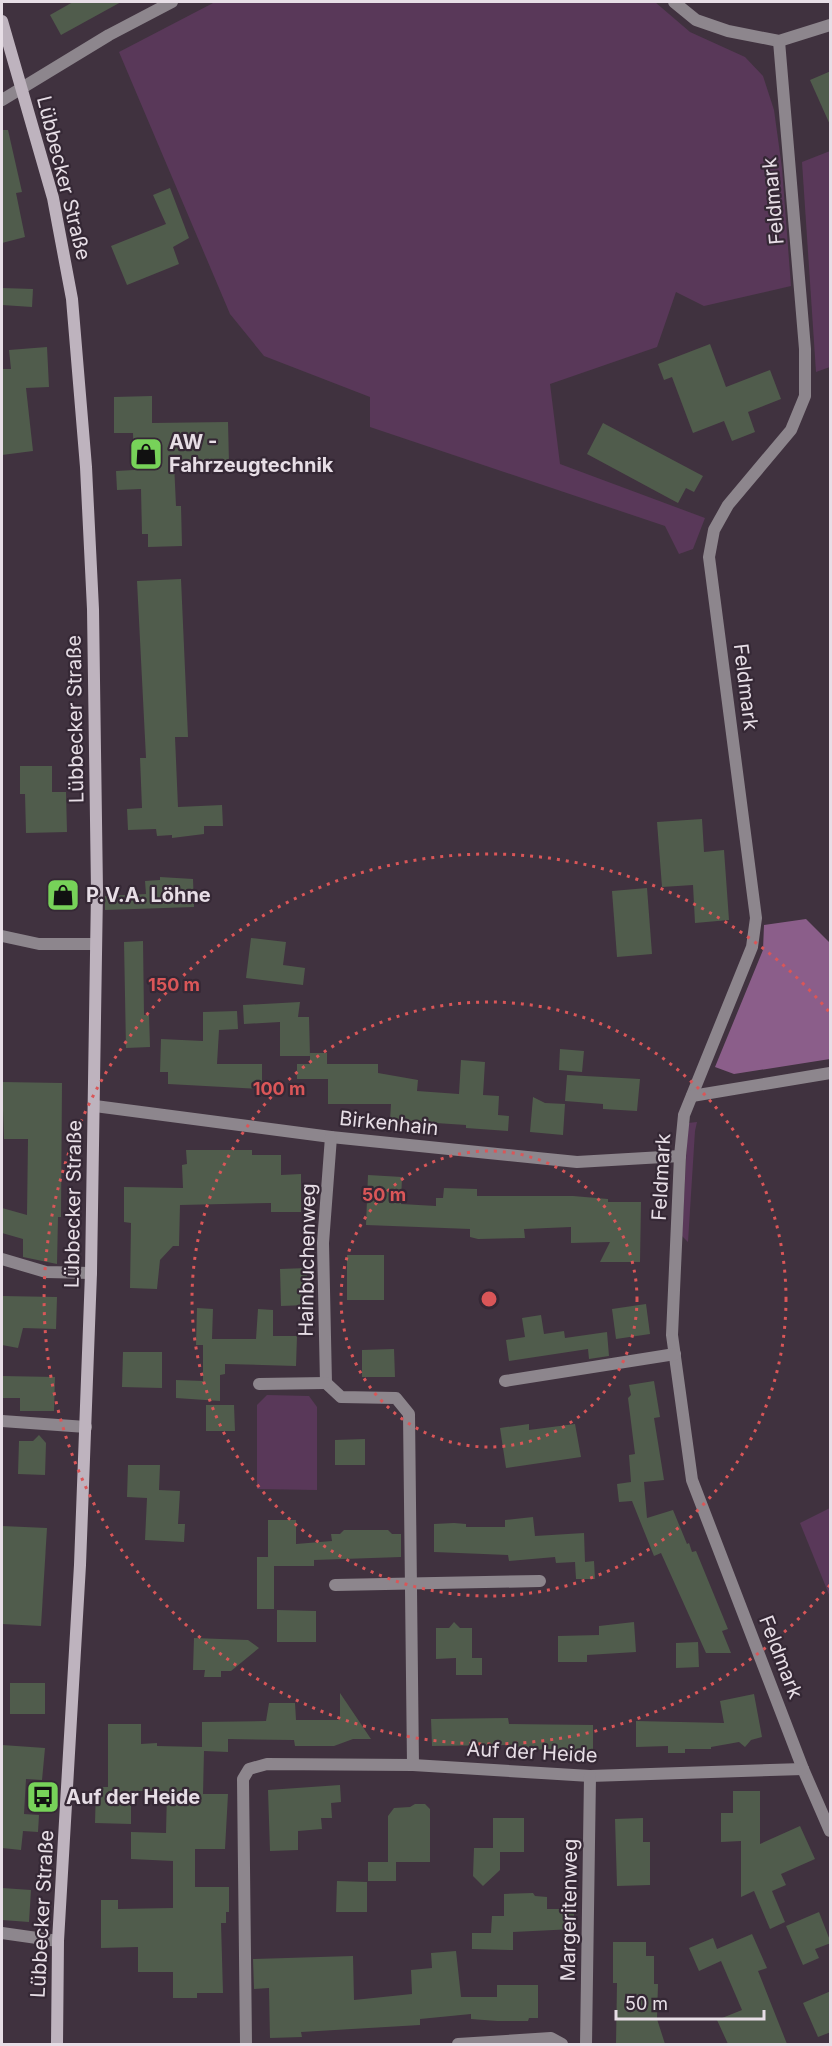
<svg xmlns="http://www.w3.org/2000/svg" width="832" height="2046" font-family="Inter,sans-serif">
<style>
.green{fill:#593859}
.forest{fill:#8b5e8a}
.building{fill:#505c4c}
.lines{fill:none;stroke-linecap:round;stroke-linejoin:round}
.minor{stroke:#8d868d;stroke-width:12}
.secondary{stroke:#beb3be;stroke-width:12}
.ring{fill:none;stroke:#da5658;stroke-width:3;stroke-dasharray:3 6}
.labels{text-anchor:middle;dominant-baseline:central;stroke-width:4.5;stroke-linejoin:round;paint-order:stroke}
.street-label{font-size:20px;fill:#e7dee6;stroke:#352835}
.poi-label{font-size:20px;font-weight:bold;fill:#e7dee6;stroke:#352835;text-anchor:start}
.centre{fill:#da5658;stroke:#352835;stroke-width:3}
.ring-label{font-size:18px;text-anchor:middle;font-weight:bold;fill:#da5658;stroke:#352835;stroke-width:4.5;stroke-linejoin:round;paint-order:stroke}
</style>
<rect width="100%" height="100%" fill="#40323f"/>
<g class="green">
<polygon points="215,2 655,2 690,32 745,57 763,76 774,110 782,168 791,286 704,306 676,292 657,347 550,384 560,464 705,518 693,549 679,554 665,526 370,427 370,397 264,356 230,314 119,52"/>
<polygon points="830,151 830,367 816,372 802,162"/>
<polygon points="697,1122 695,1131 688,1242 682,1236 688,1123"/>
<polygon points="267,1395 309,1396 317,1407 317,1490 257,1489 257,1405"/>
<polygon points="830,1508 830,1597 800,1523"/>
</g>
<polygon class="forest" points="806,919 830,943 830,1059 734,1074 715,1067 763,950 764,925"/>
<g class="building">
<polygon points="73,2 121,2 61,35 50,15"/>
<polygon points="831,71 831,127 810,80"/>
<polygon points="2,130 8,130 22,192 16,193 25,237 2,243"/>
<polygon points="170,188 189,238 173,247 179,264 127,285 111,246 166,224 153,195"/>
<polygon points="2,288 33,289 32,307 2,305"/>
<polygon points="710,344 726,387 770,370 781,399 748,412 755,432 732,441 724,421 693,433 672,377 664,380 658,364"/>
<polygon points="47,347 49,387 26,388 33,451 2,455 2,369 11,369 9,350"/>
<polygon points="152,396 152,423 228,422 229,463 174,463 176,506 181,506 182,546 148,547 148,534 142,534 141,489 117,490 116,471 134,470 133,433 114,433 114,397"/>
<polygon points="603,423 703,476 694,492 686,488 678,503 587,454"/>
<polygon points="181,579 188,737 175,737 178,807 222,805 223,826 204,826 204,834 172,838 172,835 157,836 156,829 128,830 127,809 142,808 140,758 146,758 137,581"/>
<polygon points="20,766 52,766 52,792 66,792 67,832 26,833 25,794 20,794"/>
<polygon points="702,819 704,852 724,850 729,920 695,923 693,885 662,887 657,822"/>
<polygon points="160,877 193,879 194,907 105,910 105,896 146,894 145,881 160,880"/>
<polygon points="647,888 652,954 617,957 612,891"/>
<polygon points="251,938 286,942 283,965 305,968 303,985 246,978"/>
<polygon points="143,941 144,1015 149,1015 150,1047 126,1048 124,942"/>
<polygon points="300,1002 298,1017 309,1017 310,1056 280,1056 280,1022 244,1024 243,1005"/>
<polygon points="237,1011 238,1029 219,1030 217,1064 262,1064 262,1089 168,1084 168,1072 160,1072 161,1039 203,1041 203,1012"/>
<polygon points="560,1049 584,1051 582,1072 559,1070"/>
<polygon points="310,1053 327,1053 327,1064 378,1064 378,1073 418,1080 417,1091 459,1094 461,1060 485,1062 483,1095 499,1096 498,1115 509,1116 508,1131 466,1128 466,1125 390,1120 391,1104 328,1104 328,1079 297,1079 297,1064 310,1064"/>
<polygon points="567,1075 640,1079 637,1111 603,1109 603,1104 565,1101"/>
<polygon points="2,1082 62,1083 61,1217 58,1217 57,1264 23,1257 23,1239 2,1233 2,1208 27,1215 28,1139 4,1139"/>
<polygon points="533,1097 545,1103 565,1104 563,1135 530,1132"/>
<polygon points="186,1150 252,1150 252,1155 281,1155 281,1175 301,1174 301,1212 271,1212 271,1203 180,1205 179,1246 173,1246 160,1260 157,1289 130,1288 131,1223 124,1222 124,1187 183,1188 182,1165 187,1164"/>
<polygon points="368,1175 402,1177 401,1204 436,1206 436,1198 443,1198 444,1188 477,1189 477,1196 573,1196 608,1199 608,1202 641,1202 640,1262 600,1262 610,1242 571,1243 571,1227 524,1229 525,1238 478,1239 470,1237 470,1229 366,1225"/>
<rect x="347" y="1255" width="37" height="45"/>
<polygon points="307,1268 307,1305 281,1306 280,1269"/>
<polygon points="2,1296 57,1297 56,1329 23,1328 18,1348 2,1345"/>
<polygon points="646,1304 650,1334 616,1339 612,1309"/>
<polygon points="197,1308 213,1309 212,1339 256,1339 258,1309 273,1310 273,1336 297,1336 296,1366 225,1364 225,1374 220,1375 220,1401 176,1398 176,1380 203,1381 203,1345 196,1345"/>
<polygon points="541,1315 544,1334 564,1331 565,1338 607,1332 609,1356 589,1359 588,1349 509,1361 506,1340 525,1337 522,1318"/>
<polygon points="394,1349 395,1377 362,1377 362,1350"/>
<polygon points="123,1352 162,1352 162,1388 122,1387"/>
<polygon points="2,1376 55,1377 54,1411 20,1411 20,1398 2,1398"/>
<polygon points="654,1381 660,1417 654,1418 664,1480 644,1482 647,1518 673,1510 687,1544 689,1543 692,1552 696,1551 728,1629 722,1631 731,1653 706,1653 661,1553 654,1556 632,1501 619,1502 617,1484 631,1482 629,1455 635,1454 628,1398 631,1395 629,1385"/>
<polygon points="206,1405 234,1405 235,1431 206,1431"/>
<polygon points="529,1424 529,1430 575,1424 581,1457 506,1468 500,1428"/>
<polygon points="39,1435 46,1443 45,1475 18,1474 19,1441 33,1441"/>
<polygon points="365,1439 365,1465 335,1465 335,1440"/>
<polygon points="128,1465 160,1465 159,1490 180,1491 178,1524 185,1524 184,1542 145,1540 147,1498 127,1497"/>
<polygon points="533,1517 535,1536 584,1533 585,1562 594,1561 595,1579 576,1579 575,1562 556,1563 555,1557 509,1561 508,1555 434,1552 434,1524 454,1523 466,1524 466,1527 505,1527 505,1520"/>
<polygon points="268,1520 296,1520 296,1544 332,1541 331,1534 340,1534 344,1530 388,1530 392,1534 401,1534 401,1557 314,1560 314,1566 274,1566 274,1609 257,1609 257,1557 268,1557"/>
<polygon points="2,1526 47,1528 41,1626 2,1624"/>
<polygon points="277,1610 316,1611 316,1642 277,1642"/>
<polygon points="454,1622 460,1628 472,1628 472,1658 482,1658 482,1675 456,1675 456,1658 436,1659 436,1628 449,1628"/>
<polygon points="634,1622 636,1652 587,1655 587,1662 558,1662 558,1636 599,1635 599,1626"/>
<polygon points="194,1638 248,1640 259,1648 231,1671 221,1671 221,1677 204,1677 205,1670 193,1670"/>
<polygon points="698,1642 699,1667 676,1668 676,1643"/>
<rect x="10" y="1683" width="35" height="31"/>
<polygon points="340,1693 371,1739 353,1739 334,1746 295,1746 294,1740 228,1739 228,1752 204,1751 203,1794 228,1794 225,1849 195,1849 195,1887 229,1887 229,1912 226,1912 226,1923 221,1923 223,1993 197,1993 197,1998 173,1998 173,1972 138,1972 138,1947 101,1948 101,1900 118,1900 118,1909 173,1908 173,1861 131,1859 131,1832 166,1833 167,1791 131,1791 131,1824 95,1823 96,1787 108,1787 108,1724 141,1724 141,1744 157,1743 157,1746 202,1747 202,1722 266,1721 269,1703 295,1703 296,1720 340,1720"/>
<polygon points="754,1694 762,1737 751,1740 745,1747 739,1742 711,1747 711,1749 685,1749 685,1753 668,1753 668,1746 636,1747 636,1721 724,1723 720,1701"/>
<polygon points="508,1718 509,1724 593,1725 593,1753 560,1753 560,1749 509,1750 509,1745 432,1746 431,1719"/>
<polygon points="2,1745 45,1748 42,1780 26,1779 24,1814 39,1815 38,1832 23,1831 21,1850 2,1848"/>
<polygon points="340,1785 341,1802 331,1803 332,1818 321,1818 322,1829 298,1831 298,1850 270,1851 268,1790"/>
<polygon points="733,1791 760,1791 760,1844 800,1826 815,1859 781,1874 786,1885 772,1891 785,1922 770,1929 754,1891 741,1897 741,1841 721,1842 721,1813 733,1813"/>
<polygon points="415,1804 425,1804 430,1809 430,1862 396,1862 396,1881 368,1881 368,1862 388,1862 388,1816 394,1808 410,1807"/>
<polygon points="493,1818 524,1818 524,1852 500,1852 500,1870 483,1886 473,1876 474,1848 493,1848"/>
<polygon points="643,1818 643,1842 650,1842 650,1885 617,1886 615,1819"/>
<polygon points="337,1881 367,1882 367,1912 336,1912"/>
<polygon points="2,1888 31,1890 29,1922 2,1920"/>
<polygon points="533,1893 535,1896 547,1897 547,1909 574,1909 574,1929 513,1932 513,1950 472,1949 472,1933 491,1933 492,1916 504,1916 504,1894"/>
<polygon points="819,1912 831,1943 815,1949 819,1958 803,1965 786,1926"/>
<polygon points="752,1934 767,1968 758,1971 787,2044 728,2044 717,2020 742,2010 721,1961 699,1971 689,1948 713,1938 717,1949"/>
<polygon points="613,1942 646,1942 646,1956 654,1956 654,1984 658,1984 657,2019 665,2044 616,2044 617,1983 613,1983"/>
<polygon points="456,1951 461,1997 497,1997 497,1985 538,1985 538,2018 529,2018 528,2021 497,2021 471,2019 471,2014 420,2019 420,2025 301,2032 302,2037 270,2038 269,1988 254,1989 253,1959 353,1956 354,2000 412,1994 411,1970 432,1968 431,1953"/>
<polygon points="831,1991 831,2032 818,2037 803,2003"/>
</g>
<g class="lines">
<g class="minor">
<polyline points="674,2 696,20 728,31 779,41 830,25"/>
<polyline points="779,41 805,349 805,396 791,430 728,505 714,530 709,557 756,918 752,947 684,1115 680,1156 672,1335 692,1480 803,1769 830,1831"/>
<polyline points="2,100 109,35 172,2"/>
<polyline points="2,936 39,944 96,944"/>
<polyline points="692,1096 830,1073"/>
<polyline points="95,1106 331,1137 577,1162 680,1156"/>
<polyline points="331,1137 323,1243 326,1383 341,1397 396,1398 409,1414 413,1765"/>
<polyline points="2,1259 46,1272 91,1273"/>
<polyline points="505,1381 675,1354"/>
<polyline points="259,1384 326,1383"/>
<polyline points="2,1421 86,1427"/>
<polyline points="335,1585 540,1581"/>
<polyline points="2,1933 58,1941"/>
<polyline points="246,2044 243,1779 249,1769 267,1764 413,1765 590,1776 803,1769"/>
<polyline points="458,2044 551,2038 562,2044"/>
<polyline points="586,2044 590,1776"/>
</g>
<polyline class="secondary" points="2,21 53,198 72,299 86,467 93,609 97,891 91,1273 80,1565 58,1941 57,2044"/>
</g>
<g class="ring">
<circle cx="489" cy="1299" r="148"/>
<circle cx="489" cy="1299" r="297"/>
<path d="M830 1585A445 445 0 1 1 830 1013"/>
</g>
<defs>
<symbol id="shop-square" viewBox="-11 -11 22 22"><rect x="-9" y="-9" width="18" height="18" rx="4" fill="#77d259" stroke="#352835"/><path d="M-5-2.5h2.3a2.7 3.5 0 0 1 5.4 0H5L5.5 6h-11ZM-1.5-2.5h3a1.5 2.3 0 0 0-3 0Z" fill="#111"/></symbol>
<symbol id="bus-square" viewBox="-11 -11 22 22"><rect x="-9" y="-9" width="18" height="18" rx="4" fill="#77d259" stroke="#352835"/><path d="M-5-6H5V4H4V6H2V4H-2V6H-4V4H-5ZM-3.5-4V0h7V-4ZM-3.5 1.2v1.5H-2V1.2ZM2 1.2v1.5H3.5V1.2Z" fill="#111"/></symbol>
</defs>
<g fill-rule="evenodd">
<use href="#shop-square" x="127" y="435" width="38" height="38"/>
<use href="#shop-square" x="44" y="876" width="38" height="38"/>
<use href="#bus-square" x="24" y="1778" width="38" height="38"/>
</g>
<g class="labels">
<g class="street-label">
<text transform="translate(64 178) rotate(76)">Lübbecker Straße</text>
<text transform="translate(773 201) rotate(-95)">Feldmark</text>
<text transform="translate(746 687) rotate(83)">Feldmark</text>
<text transform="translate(75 719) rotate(-91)">Lübbecker Straße</text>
<text transform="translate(389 1123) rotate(6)">Birkenhain</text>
<text transform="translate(661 1177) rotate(-87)">Feldmark</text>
<text transform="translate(73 1204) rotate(-89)">Lübbecker Straße</text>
<text transform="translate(307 1260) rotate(-89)">Hainbuchenweg</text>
<text transform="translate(781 1657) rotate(69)">Feldmark</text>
<text transform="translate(532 1752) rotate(3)">Auf der Heide</text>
<text transform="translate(569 1910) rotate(-89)">Margeritenweg</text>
<text transform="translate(42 1914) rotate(-87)">Lübbecker Straße</text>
</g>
<g class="poi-label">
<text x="169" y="442">AW -<tspan x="169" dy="23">Fahrzeugtechnik</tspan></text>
<text x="86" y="895">P.V.A. Löhne</text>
<text x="66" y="1797">Auf der Heide</text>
</g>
</g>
<circle cx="489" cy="1299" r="9" class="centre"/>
<g class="ring-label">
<text x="174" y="991">150 m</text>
<text x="279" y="1095">100 m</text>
<text x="384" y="1201">50 m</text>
</g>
<rect width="832" height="2046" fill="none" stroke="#e7dee6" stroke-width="6"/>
<path d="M616 2010v9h148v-9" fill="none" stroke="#e7dee6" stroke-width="3"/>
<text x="625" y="2010" font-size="18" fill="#e7dee6" stroke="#352835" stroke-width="4.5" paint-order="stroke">50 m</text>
</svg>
